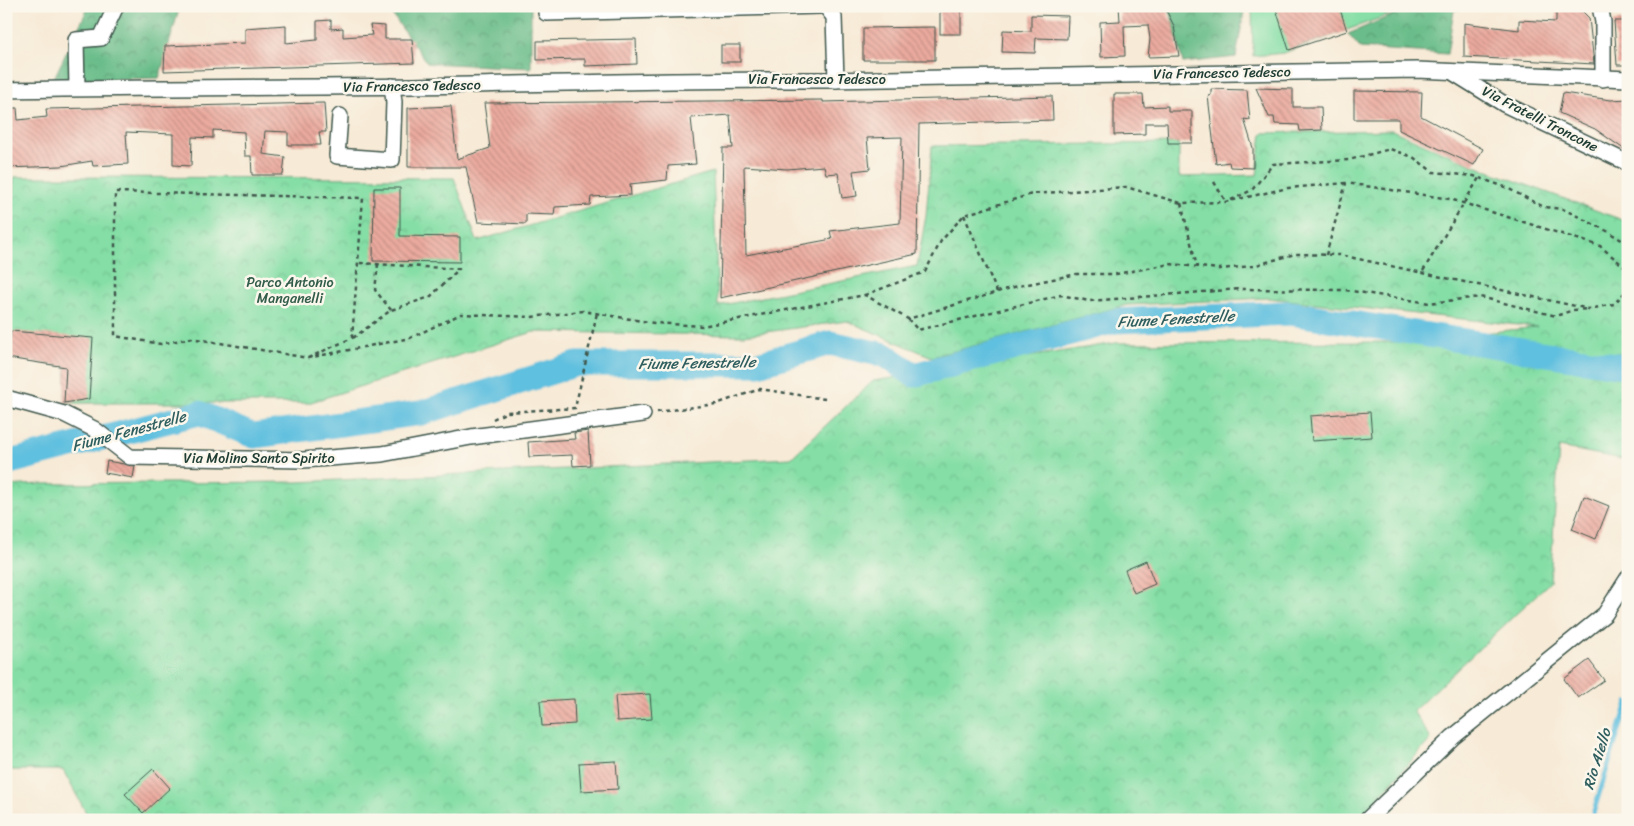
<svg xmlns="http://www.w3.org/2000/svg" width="1634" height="826" font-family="Sriracha,sans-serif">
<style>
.green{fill:#84dea5;stroke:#528e6c}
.forest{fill:url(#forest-crowns);stroke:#457d5f}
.park{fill:url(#park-crowns);stroke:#528e6c}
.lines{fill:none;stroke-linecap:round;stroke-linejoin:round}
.stream{stroke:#60c0df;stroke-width:4.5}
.river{stroke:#60c0df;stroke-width:25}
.building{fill:url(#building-back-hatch);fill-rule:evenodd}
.minor-casing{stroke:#3f574c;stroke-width:18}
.path{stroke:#3f574c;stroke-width:2.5;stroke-dasharray:4 4;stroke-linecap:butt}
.minor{stroke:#fff;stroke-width:15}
.labels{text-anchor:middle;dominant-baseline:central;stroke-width:5;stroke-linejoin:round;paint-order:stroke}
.street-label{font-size:14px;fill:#1f3d34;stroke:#fbf7ec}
.park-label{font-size:14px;fill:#335d4b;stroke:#fbf7ec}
.water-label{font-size:15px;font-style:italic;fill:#2f5e5f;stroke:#fbf7ec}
</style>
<defs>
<pattern id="forest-crowns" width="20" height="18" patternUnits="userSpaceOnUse" patternTransform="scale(1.25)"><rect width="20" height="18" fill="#6bbd8a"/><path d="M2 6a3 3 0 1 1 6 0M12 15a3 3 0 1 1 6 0" fill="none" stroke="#579b72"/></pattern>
<pattern id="park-crowns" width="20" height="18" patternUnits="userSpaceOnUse" patternTransform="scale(1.25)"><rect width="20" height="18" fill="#84dea5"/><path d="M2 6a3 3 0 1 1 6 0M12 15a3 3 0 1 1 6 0" fill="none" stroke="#72bf8f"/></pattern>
<pattern id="building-back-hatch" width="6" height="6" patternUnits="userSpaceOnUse" patternTransform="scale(1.25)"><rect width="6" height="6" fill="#ecaa9f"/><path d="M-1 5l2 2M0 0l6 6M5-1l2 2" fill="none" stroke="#bf8c82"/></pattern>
</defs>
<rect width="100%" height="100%" fill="#fbf7ec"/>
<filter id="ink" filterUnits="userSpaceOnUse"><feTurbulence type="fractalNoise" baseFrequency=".02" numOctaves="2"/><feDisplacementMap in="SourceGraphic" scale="10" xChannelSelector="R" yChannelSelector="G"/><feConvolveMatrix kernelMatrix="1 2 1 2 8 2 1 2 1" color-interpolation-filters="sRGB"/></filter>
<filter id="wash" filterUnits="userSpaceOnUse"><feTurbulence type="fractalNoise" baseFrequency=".0096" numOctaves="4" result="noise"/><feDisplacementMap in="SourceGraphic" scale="20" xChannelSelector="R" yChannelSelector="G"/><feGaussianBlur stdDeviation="1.12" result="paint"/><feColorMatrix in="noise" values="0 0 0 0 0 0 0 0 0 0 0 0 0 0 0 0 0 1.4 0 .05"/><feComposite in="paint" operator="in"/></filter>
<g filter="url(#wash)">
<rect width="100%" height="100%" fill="#f7ead6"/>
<polygon class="green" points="1252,6 1413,6 1284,53 1253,56"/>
<g class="forest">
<polygon points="89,6 180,6 159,78 53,80"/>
<polygon points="386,6 531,6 531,68 427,63"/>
<polygon points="1169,6 1245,6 1236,57 1183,63"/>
<polygon points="1414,6 1481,6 1454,10 1447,54 1360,48 1348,34"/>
</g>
<polygon class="park" points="1392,130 1472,165 1628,222 1628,460 1559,447 1550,582 1413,711 1431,739 1358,820 90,820 63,770 6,770 6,486 42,484 298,482 791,458 873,381 1116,343 1401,342 1537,327 1268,298 1127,305 932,357 847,321 744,335 533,332 308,403 65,403 66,367 6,357 14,177 454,178 477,241 713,172 718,306 917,266 926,216 932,146 1179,143 1179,177 1257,175 1262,133"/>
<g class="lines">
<polyline class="stream" points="1586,820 1592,817 1628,702"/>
<polyline class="river" points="6,463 199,413 254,436 421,413 577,364 758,364 830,343 885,355 914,375 1115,321 1290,313 1628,367"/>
</g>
<g id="blocks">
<g class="building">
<rect x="940" y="6" width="21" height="28"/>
<polygon points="1119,6 1164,6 1174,26 1179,56 1148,57 1150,39 1148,25 1124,26 1125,56 1101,57 1100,22 1120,21"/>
<polygon points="1275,6 1339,6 1347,31 1289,50"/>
<polygon points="1556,6 1577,6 1589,18 1594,64 1464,57 1464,23 1519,30 1519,20 1556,22"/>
<polygon points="1031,15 1068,16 1067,39 1036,38 1035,53 1002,52 1003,30 1031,31"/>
<polygon points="331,20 331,29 343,28 343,37 372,35 370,25 385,26 385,39 412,39 414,63 164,71 165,46 245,43 245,28 286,25 286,43 317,40 317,21"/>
<polygon points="1614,21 1628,21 1628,65 1617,65"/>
<polygon points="935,27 935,60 863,60 863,28"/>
<polygon points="636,39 637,64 585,66 585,59 537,60 537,41"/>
<rect x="721" y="45" width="19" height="17"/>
<polygon points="1256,88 1293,89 1293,107 1321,107 1322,130 1300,131 1299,125 1275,124 1274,117 1269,117"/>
<polygon points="1211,89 1247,90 1250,120 1244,119 1253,148 1253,168 1230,167 1229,162 1216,164 1208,96 1211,95"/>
<polygon points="1354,91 1422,92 1421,116 1483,149 1474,165 1399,130 1399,119 1354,119"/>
<polygon points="1563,93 1611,100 1628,99 1628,152 1595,129 1559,113"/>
<polygon points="1114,94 1143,94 1144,107 1168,106 1168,111 1192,111 1192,143 1168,143 1167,123 1145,123 1145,134 1114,135"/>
<path d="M1052 96 1053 120 919 124 917 254 720 298 723 148H733L730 115 691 118 696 164 668 166 667 180 630 184 631 195 591 197 590 205 555 207 554 215 526 214V224L478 222 466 167H408V108L451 106 457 159 490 148 484 103 823 100V102ZM902 137 900 223 830 231 832 239 746 255 744 166 787 169 824 166 826 174 838 173 842 198 857 196 853 171 870 169 867 138Z"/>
<polygon points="324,103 326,132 319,132 321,145 288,145 288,132 265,131 263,154 285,157 283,175 252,175 251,156 245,156 244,132 213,130 213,138 192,137 191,166 173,165 173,134 126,132 128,164 93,166 92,161 61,166 6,168 6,108 17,108 18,120 47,117 46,109"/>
<polygon points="374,188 400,188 400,236 460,237 460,262 373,261"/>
<polygon points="11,331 93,338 89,399 64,403 66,367 7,358"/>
<polygon points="1370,412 1372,437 1312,441 1310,416"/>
<polygon points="588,431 590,465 573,466 572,455 529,457 528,442 575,439 574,433"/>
<polygon points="107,461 135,466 133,478 105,473"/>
<polygon points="1584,496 1609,506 1596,539 1572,529"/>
<polygon points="1146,561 1155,584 1134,593 1125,570"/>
<polygon points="1589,660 1604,680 1578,698 1564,679"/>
<polygon points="650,694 652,719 617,721 615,696"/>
<polygon points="574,699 575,724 542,726 540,701"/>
<polygon points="616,761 618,789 581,791 579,763"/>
<polygon points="153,769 170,788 143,813 125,794"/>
</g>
</g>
</g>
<g filter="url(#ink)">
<use href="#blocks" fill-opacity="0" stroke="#3f574c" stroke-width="1"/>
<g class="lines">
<defs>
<g id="minor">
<polyline points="823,6 827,8 834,17 836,80"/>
<polyline points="1600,6 1603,22 1603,79"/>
<polyline points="546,13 821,6"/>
<polyline points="1454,73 1504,104 1628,163"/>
<polyline points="77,88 76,40 101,38 116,6"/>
<path d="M6 90C142 87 278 88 414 86 552 84 689 79 827 80L1417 70 1628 79"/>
<polyline points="340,116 337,156 392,160 394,102 392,86"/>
<polyline points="6,398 64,414 94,429 130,457 303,460 382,454 471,437 643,414"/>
<polyline points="1367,820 1453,737 1605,614 1628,578"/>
</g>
</defs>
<use href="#minor" class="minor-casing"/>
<g class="path">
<polyline points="1214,182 1226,202"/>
<polyline points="1231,200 1252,190 1273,164 1349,160 1390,149 1413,157 1433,172 1474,176 1505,187 1544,207 1563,209 1607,231 1628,244"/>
<polyline points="1181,203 1197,267"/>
<polyline points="964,215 997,292"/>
<polyline points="1326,255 1346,183"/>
<polyline points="378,264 375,290 391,310"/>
<polyline points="1423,271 1479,178"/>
<polyline points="865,295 925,272 941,241 964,215 1032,194 1126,187 1181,203 1225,202 1288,188 1346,183 1450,199 1600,246 1626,268 1628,289"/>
<polyline points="908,319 918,330 1061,295 1089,301 1240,289 1345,290 1429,303 1480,297 1556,316 1573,310 1587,309"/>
<polyline points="353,338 391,310 430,297 459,269 358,263"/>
<polyline points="308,358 352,338 363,198 115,192 115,336 161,344 191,338 308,358 410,338 461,314 531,317 583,311 654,323 702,326 865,295 908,319 1014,287 1077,274 1116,274 1170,264 1219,269 1253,266 1295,254 1340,255 1589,309 1614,304 1628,289"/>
<polyline points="657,412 716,404 760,389 825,399"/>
<polyline points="493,419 507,412 575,408 597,313"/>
</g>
<use href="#minor" class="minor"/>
</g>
</g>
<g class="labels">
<g class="street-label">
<text transform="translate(1222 73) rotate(-1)">Via Francesco Tedesco</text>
<text x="817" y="79">Via Francesco Tedesco</text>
<text transform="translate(412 86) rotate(-1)">Via Francesco Tedesco</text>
<text transform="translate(1540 119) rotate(27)">Via Fratelli Troncone</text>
<text x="259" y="458">Via Molino Santo Spirito</text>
</g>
<g class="park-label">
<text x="290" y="282">Parco Antonio<tspan x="290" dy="16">Manganelli</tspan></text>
</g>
<g class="water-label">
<text transform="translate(1176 319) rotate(-3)">Fiume Fenestrelle</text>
<text transform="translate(697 363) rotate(-1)">Fiume Fenestrelle</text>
<text transform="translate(129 431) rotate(-15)">Fiume Fenestrelle</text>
<text transform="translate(1597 759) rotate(-73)">Rio Aiello</text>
</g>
</g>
<rect width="1634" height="826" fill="none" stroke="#fbf7ec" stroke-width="25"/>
</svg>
